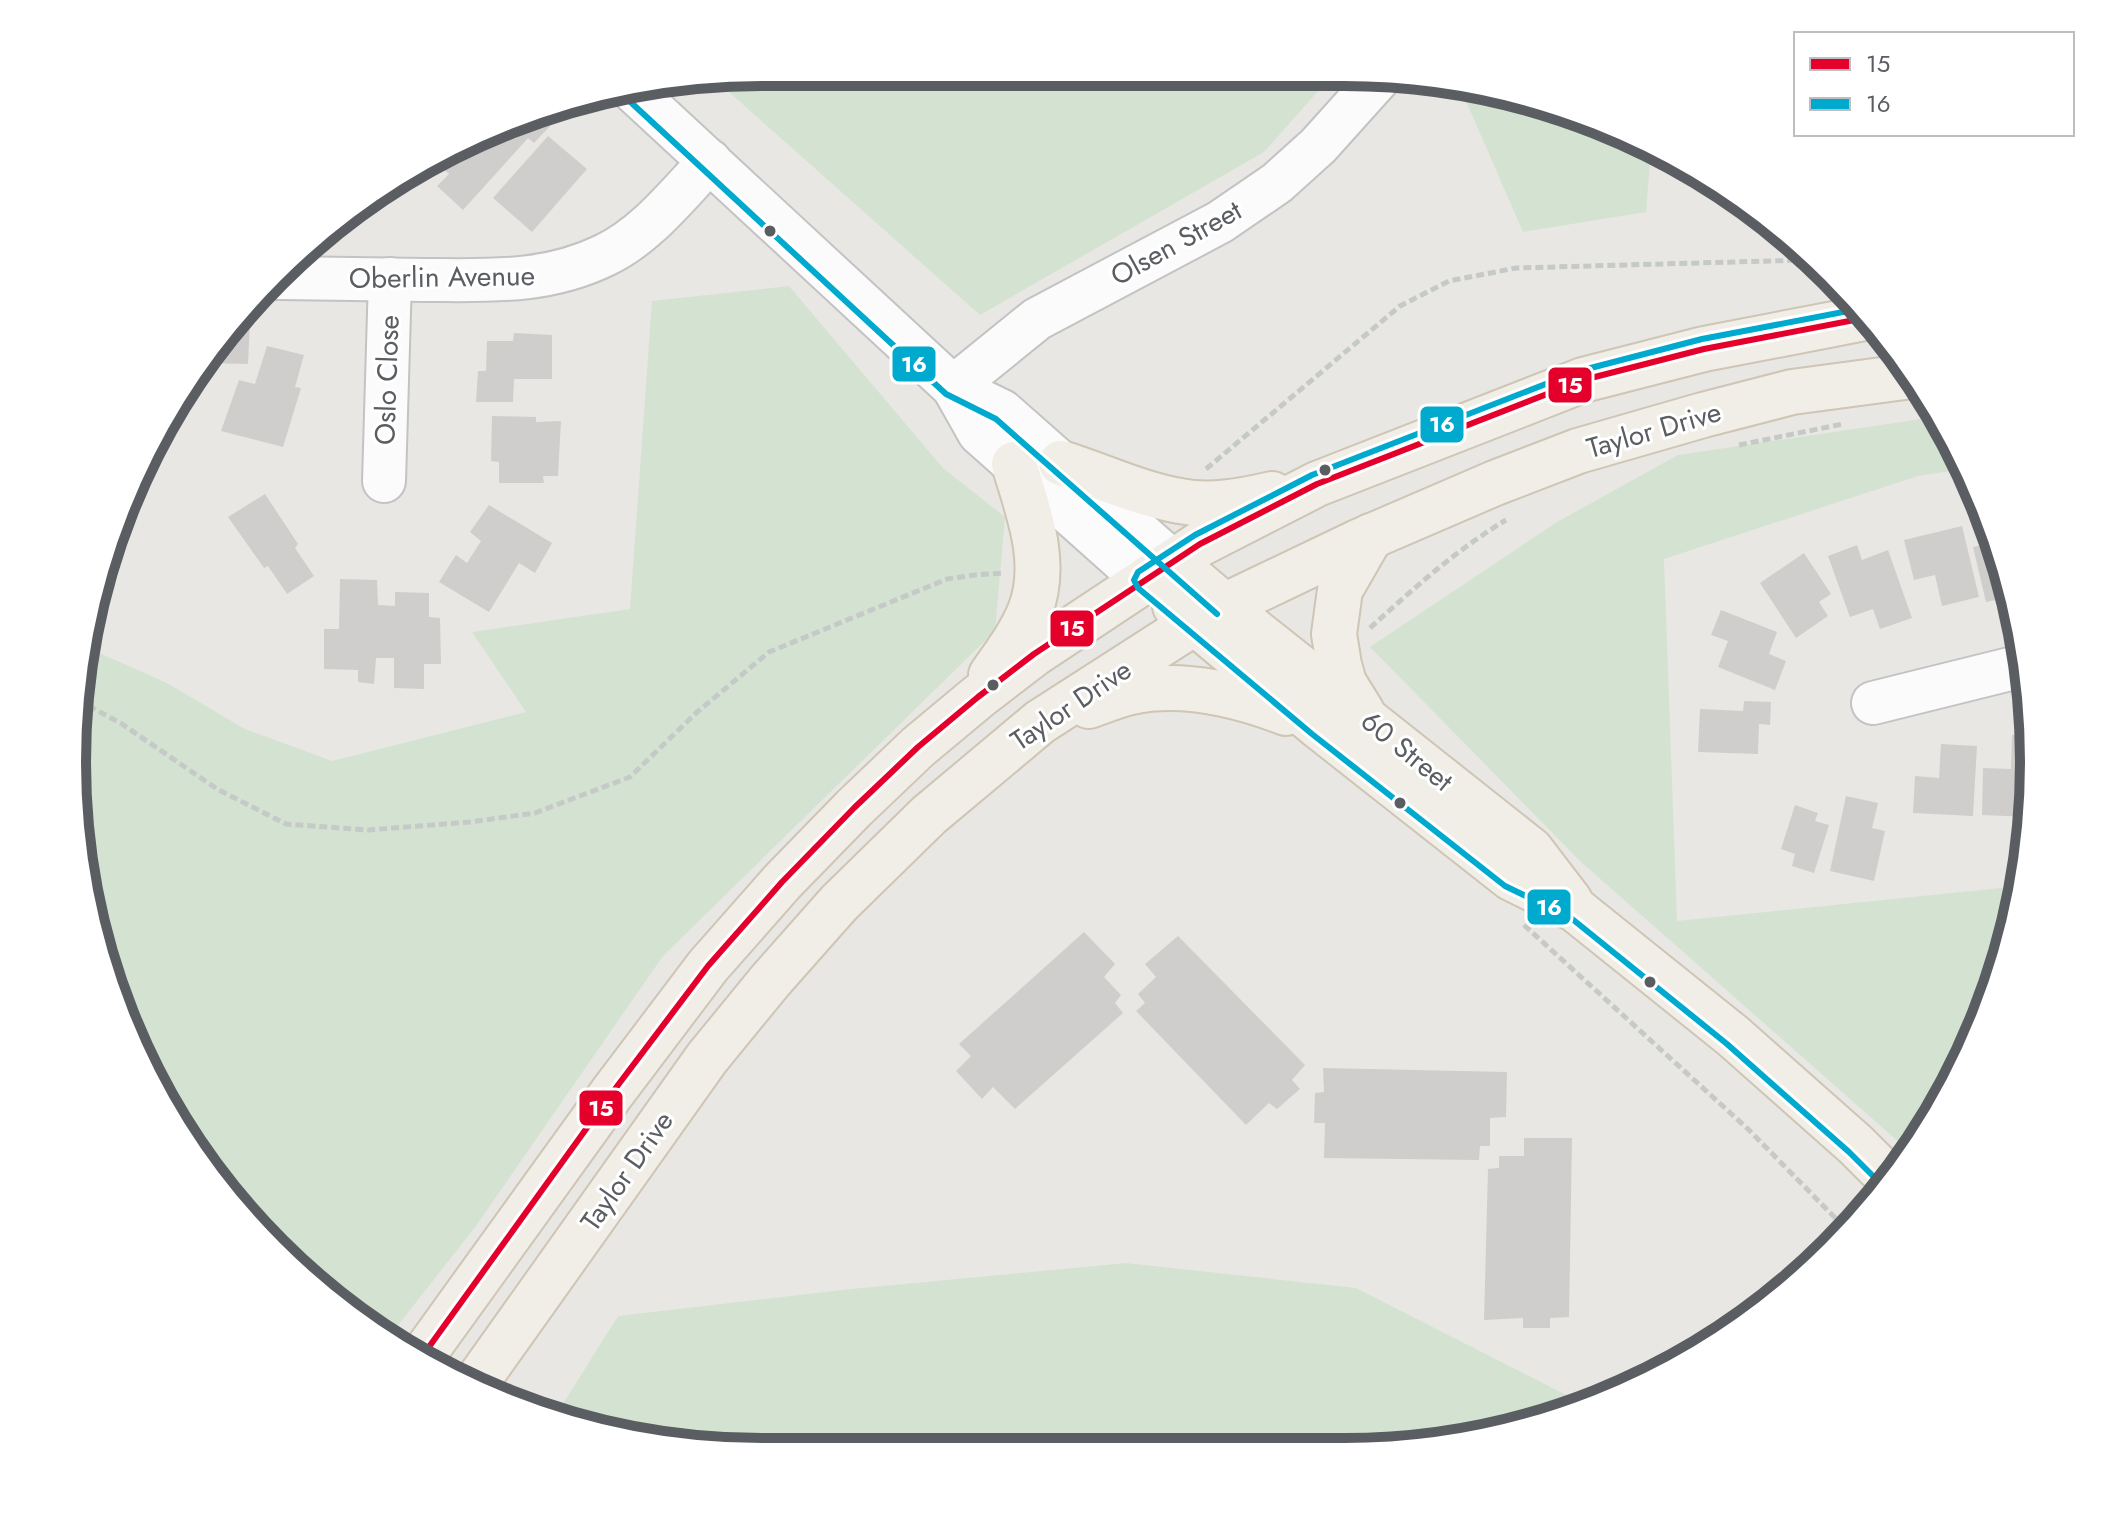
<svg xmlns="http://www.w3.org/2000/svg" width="2106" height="1524" font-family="Jost,sans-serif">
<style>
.green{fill:#d4e3d1}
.building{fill:#cfcecd}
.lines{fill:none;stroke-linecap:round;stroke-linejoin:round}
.minor-casing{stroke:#c3c3c4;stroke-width:46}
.major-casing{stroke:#cec5b5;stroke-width:48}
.path{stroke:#c5c9c7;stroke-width:5;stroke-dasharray:8 4;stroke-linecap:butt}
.minor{stroke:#fcfbfb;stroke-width:42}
.major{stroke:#f1eee7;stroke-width:44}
.bus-1-casing{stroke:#fff;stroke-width:12}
.bus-2-casing{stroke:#fff;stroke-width:12}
.bus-1{stroke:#e4002b;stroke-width:6}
.bus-2{stroke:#00a9ce;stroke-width:6}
.bus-dot{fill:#5a5d61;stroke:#fff;stroke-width:3}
.labels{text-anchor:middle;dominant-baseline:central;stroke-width:6;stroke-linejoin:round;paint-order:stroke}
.street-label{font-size:28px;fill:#5a5d61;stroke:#fff}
.rim{fill:none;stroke:#5a5d61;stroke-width:10}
.line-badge{stroke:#fff;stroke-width:3}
.badge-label{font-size:22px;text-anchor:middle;font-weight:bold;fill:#fff}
</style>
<rect width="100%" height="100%" fill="#e9e7e4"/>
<g class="green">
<polygon points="762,72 1335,72 1264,152 980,315 722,86 730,76"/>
<polygon points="1458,83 1479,85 1651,150 1646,212 1523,232"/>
<polygon points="789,286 943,468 1005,517 995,631 663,956 476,1226 388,1338 342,1310 243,1217 125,1026 78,853 78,671 86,647 167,683 245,729 332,761 526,712 472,632 630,609 652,301"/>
<polygon points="1941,416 1965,469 1918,476 1664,559 1677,921 2019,886 2010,941 1963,1068 1910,1152 1580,861 1370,647 1557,522 1678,455"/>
<polygon points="1126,1263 1356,1288 1586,1405 1435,1446 717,1451 584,1429 554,1418 618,1316 851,1289"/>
</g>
<g class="building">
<polygon points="543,114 553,123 534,143 528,138 463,210 437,186 449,174 436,162 530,120 531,121"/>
<polygon points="548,136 587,169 532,232 493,198"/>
<polygon points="234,320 250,321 248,364 206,363"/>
<polygon points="514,333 552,335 552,379 514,379 513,402 476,402 478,371 486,371 487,341 513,341"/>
<polygon points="267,346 304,355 295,387 301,388 283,447 221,431 239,380 255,384"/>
<polygon points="492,416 536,417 536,422 561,421 558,476 543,476 544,483 499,483 499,462 491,461"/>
<polygon points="265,494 298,544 295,548 314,576 287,594 268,566 264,568 228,517"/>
<polygon points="489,505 552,543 535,573 519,563 489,612 439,582 456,555 467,563 481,541 470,532"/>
<polygon points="1962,526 1979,597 1942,606 1935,575 1914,580 1904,540"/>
<polygon points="1998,541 2011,597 1986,602 1973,547"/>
<polygon points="1857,545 1862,560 1888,550 1912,618 1880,629 1873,609 1850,617 1828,556"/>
<polygon points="1804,553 1831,594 1819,602 1828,616 1796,638 1760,583"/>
<polygon points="340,579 377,580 378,605 395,606 395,592 429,593 429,617 440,618 441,664 424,664 424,689 394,688 394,658 376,658 374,684 358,682 358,670 324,669 324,629 339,629"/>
<polygon points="1721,610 1777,632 1769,654 1786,661 1775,690 1718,667 1728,641 1711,635"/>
<polygon points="1744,701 1771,702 1770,725 1759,724 1758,754 1698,752 1700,709 1743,711"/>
<polygon points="2012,735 2030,735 2032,808 2031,817 1982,815 1983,768 2011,769"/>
<polygon points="1941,744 1977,746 1973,816 1913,813 1915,776 1939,778"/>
<polygon points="1846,796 1878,803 1872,828 1885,831 1874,881 1830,871"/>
<polygon points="1795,805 1818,813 1815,821 1829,825 1814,873 1792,866 1795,854 1781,849"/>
<polygon points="1084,932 1115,964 1104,977 1121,995 1115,1003 1123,1013 1015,1109 993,1087 982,1099 956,1071 971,1056 959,1044"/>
<polygon points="1178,936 1305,1065 1292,1080 1300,1089 1277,1109 1269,1103 1246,1125 1136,1011 1145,1003 1138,994 1156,977 1145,964"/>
<polygon points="1323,1068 1507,1072 1506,1117 1490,1118 1490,1146 1480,1146 1479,1160 1324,1158 1325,1123 1314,1123 1315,1093 1324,1092"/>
<polygon points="1524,1138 1572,1138 1569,1317 1550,1318 1550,1328 1523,1328 1523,1318 1484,1320 1488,1169 1499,1168 1499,1156 1524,1156"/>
</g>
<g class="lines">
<defs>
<g id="minor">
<polyline points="631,89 953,387 979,433 1144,580"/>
<path d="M277 278C326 279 375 279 425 280 488 280 546 284 605 255 647 235 678 194 710 161"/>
<polyline points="953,387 1037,319 1220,222 1277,183 1318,146 1381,76"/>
<polyline points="953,387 1002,411 1173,562"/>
<polyline points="384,481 390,279"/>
<polyline points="1873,703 2026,665"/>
</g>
<g id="major">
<path d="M1061 463C1100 475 1139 494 1180 501 1210 507 1242 501 1272 494"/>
<polyline points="1173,562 1252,629 1531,850 1570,901"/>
<polyline points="1175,606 1318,726 1511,878 1576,910 1733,1036 1856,1145 1892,1181"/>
<path d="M991 675C1005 655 1021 634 1030 611 1049 562 1028 511 1014 464"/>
<path d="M1089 706C1103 701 1117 695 1131 692 1182 681 1239 695 1286 713"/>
<polyline points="1362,712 1344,683 1339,665 1334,634 1340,590 1371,536"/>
<polyline points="421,1358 612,1093 708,966 782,882 854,808 918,747 978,697 1034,654 1200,544 1317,484 1583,380 1704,349 1870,317"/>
<polyline points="473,1387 707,1058 770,981 839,903 929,815 1040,722 1194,623 1224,606 1358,542 1495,483 1578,451 1703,415 1792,392 1912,376"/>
</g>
</defs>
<use href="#minor" class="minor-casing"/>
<use href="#major" class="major-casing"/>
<g class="path">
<polyline points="1739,445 1843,424"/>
<polyline points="1206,469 1400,306 1449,281 1516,268 1806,260"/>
<path d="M1370 628C1413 589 1456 550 1506 520"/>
<polyline points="78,700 122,724 217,789 286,824 368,830 470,822 535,813 630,777 696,713 769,652 947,579 975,575 1004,573"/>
<polyline points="1524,925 1748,1129 1847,1230"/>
</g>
<use href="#minor" class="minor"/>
<use href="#major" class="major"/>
<defs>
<polyline id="bus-1" points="421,1358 612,1093 708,966 782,882 854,808 918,747 978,697 1034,654 1200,544 1317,484 1583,380 1704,349 1870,317"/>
<g id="bus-2">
<polyline points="624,96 946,394 996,419 1217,614"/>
<polyline points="1864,308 1702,339 1579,371 1312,475 1195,535 1138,572 1134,580 1138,588 1312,734 1505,886 1571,918 1727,1044 1849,1152 1885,1188"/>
</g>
</defs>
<use href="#bus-1" class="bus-1-casing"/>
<use href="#bus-2" class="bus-2-casing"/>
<use href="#bus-1" class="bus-1"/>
<use href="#bus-2" class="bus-2"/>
</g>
<g class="bus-dot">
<circle cx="770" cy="231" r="7"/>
<circle cx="1325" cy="470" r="7"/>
<circle cx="993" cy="685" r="7"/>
<circle cx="1400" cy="803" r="7"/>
<circle cx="1650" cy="982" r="7"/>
</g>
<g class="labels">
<g class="street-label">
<text transform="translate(1176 243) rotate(-29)">Olsen Street</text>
<text transform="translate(442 277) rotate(-1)">Oberlin Avenue</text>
<text transform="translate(387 380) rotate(-88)">Oslo Close</text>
<text transform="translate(1654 430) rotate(-16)">Taylor Drive</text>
<text transform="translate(1071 705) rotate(-34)">Taylor Drive</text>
<text transform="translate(1407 751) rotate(39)">60 Street</text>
<text transform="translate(627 1171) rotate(-55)">Taylor Drive</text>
</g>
</g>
<path d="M0 0H2106V1524H0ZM762 86H1344A676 676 0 0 1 2020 762V762A676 676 0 0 1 1344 1438H762A676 676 0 0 1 86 762V762A676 676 0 0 1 762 86Z" fill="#fff" fill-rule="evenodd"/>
<path class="rim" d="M762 86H1344A676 676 0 0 1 2020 762V762A676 676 0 0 1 1344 1438H762A676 676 0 0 1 86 762V762A676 676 0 0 1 762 86Z"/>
<g class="line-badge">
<rect x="891" y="345" width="46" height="38" rx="8" fill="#00a9ce"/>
<rect x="1547" y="366" width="46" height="38" rx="8" fill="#e4002b"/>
<rect x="1419" y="405" width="46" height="39" rx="8" fill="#00a9ce"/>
<rect x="1049" y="609" width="46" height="39" rx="8" fill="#e4002b"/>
<rect x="1526" y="888" width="46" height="38" rx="8" fill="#00a9ce"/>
<rect x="578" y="1089" width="46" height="38" rx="8" fill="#e4002b"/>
</g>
<g class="badge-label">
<text x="914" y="372">16</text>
<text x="1570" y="393">15</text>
<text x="1442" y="432">16</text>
<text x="1072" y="636">15</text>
<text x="1549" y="915">16</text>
<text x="601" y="1116">15</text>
</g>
<rect x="1794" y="32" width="280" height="104" fill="#ffffff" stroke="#bdbec0" stroke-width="2"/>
<rect x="1810" y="58" width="40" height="12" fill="#e4002b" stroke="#bdbec0" stroke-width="2"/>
<text x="1866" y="72" font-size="24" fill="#5a5d61">15</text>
<rect x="1810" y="98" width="40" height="12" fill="#00a9ce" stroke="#bdbec0" stroke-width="2"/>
<text x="1866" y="112" font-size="24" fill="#5a5d61">16</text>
</svg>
